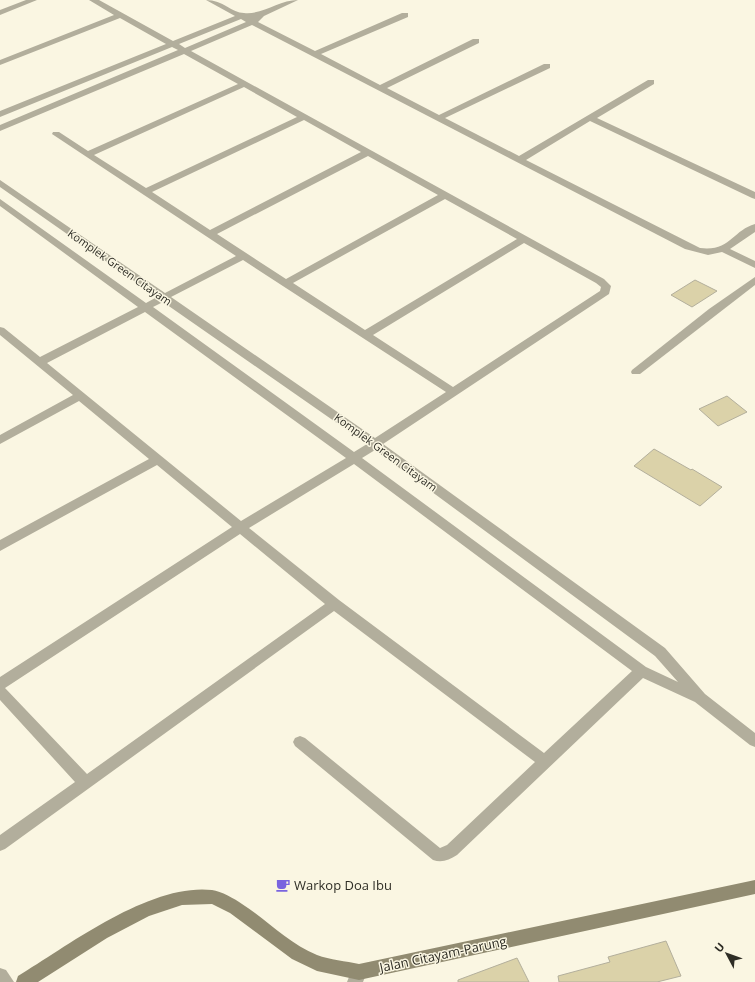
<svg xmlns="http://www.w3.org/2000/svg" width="755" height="982" font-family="'Open Sans',sans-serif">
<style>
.building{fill:#dbd2a9;stroke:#b3af9c}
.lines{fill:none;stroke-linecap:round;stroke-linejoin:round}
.street{fill:#b2ae9c;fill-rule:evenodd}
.secondary{fill:#918b71;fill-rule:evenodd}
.labels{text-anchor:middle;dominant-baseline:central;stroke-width:3;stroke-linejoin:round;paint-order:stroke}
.street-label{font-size:11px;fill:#2e2d25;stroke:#faf6e2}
.near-poi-label{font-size:13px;fill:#2e2d25;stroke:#faf6e2;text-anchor:start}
.near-street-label{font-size:13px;fill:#2e2d25;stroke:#faf6e2}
</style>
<rect width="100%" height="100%" fill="#faf6e2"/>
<g class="building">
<polygon points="695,280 717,291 692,307 671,295"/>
<polygon points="727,396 747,412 718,426 699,409"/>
<polygon points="654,449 691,470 692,469 722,487 700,506 634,466"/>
<polygon points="666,941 681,976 657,982 559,982 558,976 610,962 608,957"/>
<polygon points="517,958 529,982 458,982 458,980"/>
</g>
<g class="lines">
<g class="street">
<polygon points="26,0 37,0 0,15 0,10"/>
<path d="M89 0H99L173 41 235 16 206 0C223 0 232 13 244 13 263 15 279 0 298 0L264 16 258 22 315 51 402 13H408V17L321 54 380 85 473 39H479V43L387 88 439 115 544 64H550V68L445 118 519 156 648 80H654V84L597 118 755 192V199L752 198 590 121 526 160 700 248C730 252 733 230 755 224V232L730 249 755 261V268L722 252 708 255 685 249 252 25 191 51 604 279 611 286 609 294 383 444 665 648 705 694 755 733V747L750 745 695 702 643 678 457 855C449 860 442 863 433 860L295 746 293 742 295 738 300 736 305 738 440 848 447 845 535 762 334 611 5 849 0 851V835L75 782 0 700V677L232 527 157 465 0 551V540L149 459 79 401 0 444V435L73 395 0 335V327L4 328 40 357 138 307 0 206V199L146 303 157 297 0 187V180L165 293 236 256 52 134 53 132H59L88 151 238 84 184 54 0 131V125L178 50 172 47 0 117V111L166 44 120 18 0 65V60L114 15ZM241 19 246 22 185 48 179 44ZM244 87 297 117 146 188 94 155ZM304 120 361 152 210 230 152 192ZM368 156 438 195 286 279 217 234ZM445 199 517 239 365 330 293 283ZM524 243 596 283 601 287 600 291 453 387 373 335ZM243 260 446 392 375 438 171 297ZM163 302 367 444 354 452 153 307ZM145 312 346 458 241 521 47 363ZM375 450 655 656 678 682 646 667 362 458ZM354 464 632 671 544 753 339 600 249 528ZM240 534 325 604 87 774 5 688Z"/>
<polygon points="755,277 755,285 640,374 632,374 631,372 632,370 709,309"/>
<polygon points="359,964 365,967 367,972 363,982 347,982 353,967"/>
<polygon points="0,968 6,970 14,982 0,982"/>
</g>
<path class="secondary" d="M755 880V894L359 980 317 971 292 959 230 913 212 904 182 905 149 916 107 938 38 982H16L18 976C69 945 150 883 212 890 221 891 235 899 242 904 267 920 289 944 317 955 330 960 346 961 359 964Z"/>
</g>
<defs>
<symbol id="cafe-bare" viewBox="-9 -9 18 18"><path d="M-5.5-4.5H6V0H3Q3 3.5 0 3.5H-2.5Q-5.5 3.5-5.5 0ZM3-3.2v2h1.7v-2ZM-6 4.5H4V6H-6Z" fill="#7964df" stroke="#faf6e2" stroke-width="2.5" paint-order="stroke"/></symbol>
</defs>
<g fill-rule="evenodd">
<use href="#cafe-bare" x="273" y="875" width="20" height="20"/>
</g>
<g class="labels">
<g class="street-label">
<text transform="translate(120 267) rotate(35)">Komplek Green Citayam</text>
<text transform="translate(386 452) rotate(36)">Komplek Green Citayam</text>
</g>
<g class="near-poi-label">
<text x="294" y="885">Warkop Doa Ibu</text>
</g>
<g class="near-street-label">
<text transform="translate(443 954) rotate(-12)">Jalan Citayam-Parung</text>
</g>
</g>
<g transform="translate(727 954) rotate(311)" stroke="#faf6e2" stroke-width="3" paint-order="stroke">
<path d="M0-3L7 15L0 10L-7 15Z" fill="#2e2d25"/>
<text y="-6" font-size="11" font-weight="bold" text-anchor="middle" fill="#2e2d25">U</text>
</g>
</svg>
